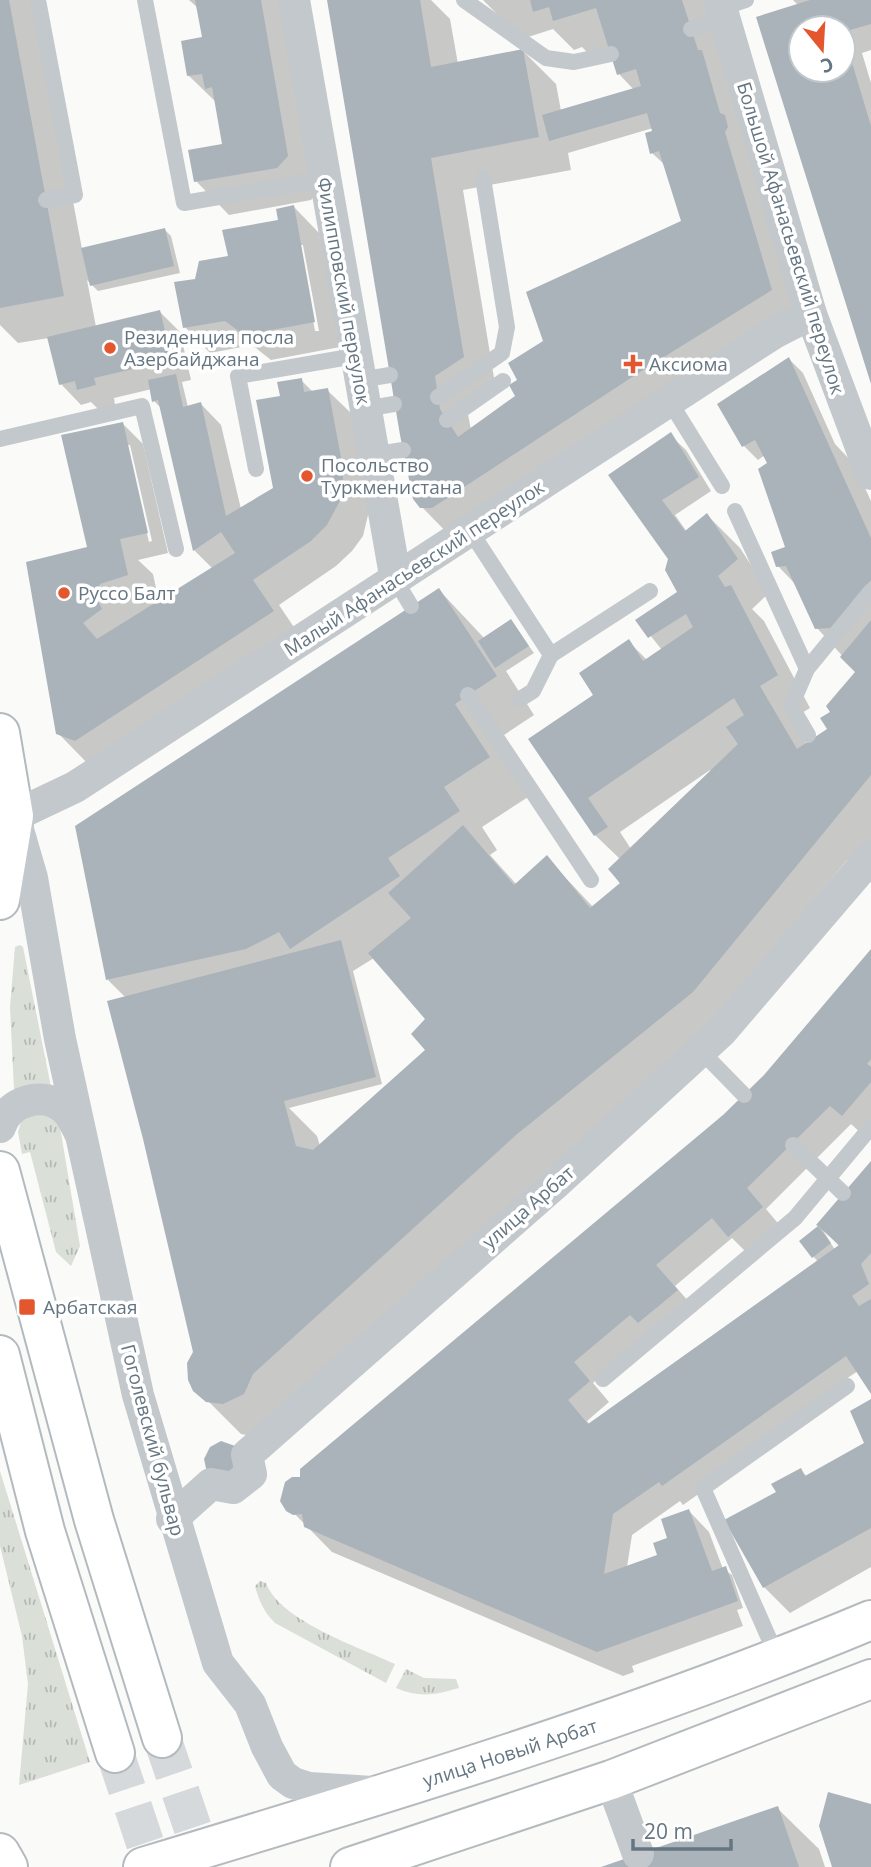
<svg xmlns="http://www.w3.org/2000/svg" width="871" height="1867" font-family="'Open Sans',sans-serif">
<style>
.grass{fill:url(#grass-tufts)}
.shadow{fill:#0003;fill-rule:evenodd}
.building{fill:#aab3b9}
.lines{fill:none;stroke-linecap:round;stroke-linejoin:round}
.secondary-tunnel{stroke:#d5d9db;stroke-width:38;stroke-dasharray:38 19;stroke-linecap:butt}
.secondary-casing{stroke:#b3babf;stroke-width:42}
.primary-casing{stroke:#b5babe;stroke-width:42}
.lane{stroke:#c3c8cc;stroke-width:16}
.street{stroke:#c3c8cc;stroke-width:32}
.secondary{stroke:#fff;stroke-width:38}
.primary{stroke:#fff;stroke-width:38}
.poi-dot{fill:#e4572e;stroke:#fff;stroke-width:2.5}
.labels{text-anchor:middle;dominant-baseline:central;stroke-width:7;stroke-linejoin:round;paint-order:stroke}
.street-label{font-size:19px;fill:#657683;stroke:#fff}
.poi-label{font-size:19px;fill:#657683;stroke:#fff;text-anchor:start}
</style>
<defs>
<pattern id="grass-tufts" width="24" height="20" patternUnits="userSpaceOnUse" patternTransform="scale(1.75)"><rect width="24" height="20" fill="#dadfd7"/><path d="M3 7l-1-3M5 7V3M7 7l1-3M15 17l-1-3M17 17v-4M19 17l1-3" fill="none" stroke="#b4b9b4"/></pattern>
</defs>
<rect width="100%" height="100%" fill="#fafaf8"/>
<g class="grass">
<polygon points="20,945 23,947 51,1087 14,1090 10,1007 15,947"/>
<polygon points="36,1113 54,1117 60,1127 80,1246 71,1266 56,1252 30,1152 22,1154 18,1132 21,1122"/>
<polygon points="0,1471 90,1762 19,1785 28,1684 22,1636 0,1546"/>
<path d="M260 1581 266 1583C280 1621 359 1647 395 1664L386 1683 275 1623C264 1612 259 1601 255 1586Z"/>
<path d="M406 1669 424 1678 456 1679 459 1688C435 1695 420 1698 396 1688Z"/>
</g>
<g class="shadow">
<path d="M0 0H35L82 249 165 230 171 236 180 273 98 291 87 280 96 327 159 311 180 332 191 380 182 382 188 407 201 404 221 425 241 509 275 489 282 397 301 380 313 392 327 390 353 415 369 511 363 536 352 551 336 566 279 605 306 645 91 767 58 733 88 549 122 423 143 444 168 553 138 560 153 574 159 602 213 569 194 550 161 408 154 401 152 389 114 398 115 405 99 410 91 402 81 405 61 384 49 338 18 343 0 325ZM126 445H130L152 541 149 542Z"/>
<polygon points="189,0 287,0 321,189 311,200 229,215 196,181 224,145 217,103 189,76 204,39 199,9"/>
<path d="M329 0H431L450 19 458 64 523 51 556 84 561 111 634 90 619 74 612 53 594 59 582 47 574 50 553 29 522 39 483 0H707L797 316 455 541 422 507ZM653 128 652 153 666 166 683 222 545 342 520 380 518 397 471 430 467 409 496 390 463 190 571 170 568 153Z"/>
<path d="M793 0H871V50L862 53 871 83V380L758 18 799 6ZM801 28H843V70H801Z"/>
<path d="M294 207 319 233 340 347 271 360 252 345 210 353 185 327 196 280 280 221ZM300 245H303L319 331H315Z"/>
<path d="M789 359 803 373 835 444 854 464 871 501V847L855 867 847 860 718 1016 724 1026 549 1168 286 1407 257 1437 241 1434 192 1385 195 1352 126 998 108 980 439 590 485 639 511 622 534 653 506 671 534 715 492 743 528 797 482 827 497 850 490 855 517 885 547 858 594 908 621 885 610 869 620 859 595 835 530 740 596 695 629 642 647 660 662 650 638 620 680 593 670 558 611 475 672 437 686 450 711 491 675 515 687 532 707 515 740 548 769 593 752 609 764 621 810 708 792 719 806 744 829 729 832 713 857 672 817 628 796 585 778 566 787 548 770 463 765 455 758 460 744 446 720 405ZM710 770 711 772 631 849 620 832ZM374 958 428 1019 427 1050 320 1146 317 1136 289 1108 382 1084 353 971Z"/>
<path d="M871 952V1125L863 1135 851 1124 766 1209 782 1228 749 1255 732 1238 675 1286 697 1311 651 1334 593 1383 609 1402 587 1421 590 1425 818 1262 801 1241 820 1227 871 1164V1391L858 1371 831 1389 836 1397 683 1505 680 1501 632 1535 627 1567 659 1556 689 1511 709 1532 723 1569 732 1575 743 1608 737 1610 743 1626 632 1666 634 1672 623 1676 332 1552 282 1501 284 1486 292 1479H302L724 1117 765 1077ZM821 1227 838 1245 840 1246 835 1250Z"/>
<polygon points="871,1401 871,1567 790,1613 764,1587 727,1521 778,1493 801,1470 807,1477 865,1445"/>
<polygon points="777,1808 819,1849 825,1867 606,1867"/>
</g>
<g class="building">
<polygon points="0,0 9,0 64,296 0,308"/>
<polygon points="195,0 261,0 288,156 277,168 194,182 188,150 222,144 212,87 205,89 202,74 187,76 181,41 202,37"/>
<polygon points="327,0 420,0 431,67 523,49 539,137 431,158 464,357 435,376 440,409 458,437 515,396 509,385 517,380 508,363 543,341 526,292 681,221 659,151 650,154 645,133 652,131 647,113 549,141 542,115 641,86 636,69 617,75 596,8 553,21 549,7 533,12 530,0 682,0 698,50 702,50 720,113 725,115 728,127 725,132 772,290 646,368 432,508 420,508 413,499 400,435"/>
<polygon points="810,0 871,0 871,24 843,32 843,28 801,28 801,70 843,70 844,36 871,126 871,384 756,17"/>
<polygon points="294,205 315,322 244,335 225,321 183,328 174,282 195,279 199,261 228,256 222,230 278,220 276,209"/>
<polygon points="165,228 174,266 90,286 81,248"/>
<polygon points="160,310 172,360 94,378 96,385 77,390 75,381 59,385 47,337"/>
<polygon points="789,357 871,538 871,580 831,628 815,629 786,566 776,567 771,552 785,547 758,469 767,463 755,440 742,447 717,404"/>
<polygon points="176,374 183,407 201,402 226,516 273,488 256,400 280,396 277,382 302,378 304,392 328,388 343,468 343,495 327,525 311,541 253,580 274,611 75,741 56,734 26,562 87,547 61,435 123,422 148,533 120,539 128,575 100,584 96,597 102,609 83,623 97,639 235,553 221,532 193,551 158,400 152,402 148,380"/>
<polygon points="671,432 699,477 662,500 685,531 707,513 738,559 718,576 725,587 731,585 778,675 760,686 797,749 827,729 820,718 830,712 826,706 855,672 840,657 871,620 871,775 693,992 516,1135 253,1374 244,1394 223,1404 206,1402 193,1391 188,1380 187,1363 193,1352 143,1139 107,1001 341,940 376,1077 284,1101 296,1146 313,1150 425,1050 411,1034 425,1019 368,953 411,918 388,893 463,825 514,885 547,855 590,908 620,883 608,869 738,744 726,727 744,715 734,698 588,798 608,827 594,836 528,739 593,695 579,673 629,639 643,661 693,627 686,614 648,638 635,620 677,592 665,570 668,559 608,475"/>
<polygon points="439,588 497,676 455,704 490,757 444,787 460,811 388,858 400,876 290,949 279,932 246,949 106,980 75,826"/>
<polygon points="511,619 529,646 495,668 478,641"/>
<polygon points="871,949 871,1059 867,1064 871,1067 871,1082 842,1116 830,1106 747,1188 763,1207 728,1237 712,1218 656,1265 678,1290 638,1323 630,1315 574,1362 590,1381 568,1400 588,1424 839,1245 818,1226 831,1243 812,1258 799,1241 818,1226 816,1225 871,1161 871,1253 861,1264 869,1284 852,1296 859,1306 871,1299 871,1394 846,1356 662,1486 659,1482 613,1514 604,1574 657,1555 653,1543 667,1538 661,1519 689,1509 712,1571 726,1566 738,1601 597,1652 304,1527 302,1514 293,1515 286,1511 280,1501 285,1482 292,1477 300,1477 300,1469 723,1115 764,1075"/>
<polygon points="871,1399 871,1528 763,1588 724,1520 776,1492 771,1484 801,1468 805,1476 864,1443 850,1411"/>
<polygon points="221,1441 238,1447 243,1465 218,1480 207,1473 204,1459 210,1447"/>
<polygon points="828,1792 871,1804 871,1867 832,1867 819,1826"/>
<polygon points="778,1806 799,1867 601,1867"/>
</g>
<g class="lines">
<g class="secondary-tunnel">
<polyline points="162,1738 206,1867"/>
<polyline points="115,1753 153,1867"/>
</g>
<defs>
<g id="secondary">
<polyline points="0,733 14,816 0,900"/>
<polyline points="0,1171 94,1520 162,1738"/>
<polyline points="0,1355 45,1531 115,1753"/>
</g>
<g id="primary">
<polyline points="0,1853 8,1867"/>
<path d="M143 1867C389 1793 634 1719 871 1620"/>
<polyline points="350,1867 611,1780 871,1679"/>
</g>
</defs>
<use href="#secondary" class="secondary-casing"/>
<use href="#primary" class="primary-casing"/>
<g class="lane">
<polyline points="38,0 75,195 46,200"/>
<polyline points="145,0 184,203 325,179"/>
<polyline points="464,0 546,58 574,62 611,54"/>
<polyline points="722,8 746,0"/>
<polyline points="691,29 724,18"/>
<polyline points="359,380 390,375"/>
<polyline points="438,397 502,353 507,327 483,178"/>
<polyline points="670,402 722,486"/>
<polyline points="364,409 394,404"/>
<polyline points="447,420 503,381"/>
<polyline points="0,439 142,406 176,549"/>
<polyline points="372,455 403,450"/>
<polyline points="256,469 238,376 355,356"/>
<polyline points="735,511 807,669"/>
<polyline points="471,532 551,655 650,591"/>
<polyline points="396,581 411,606"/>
<polyline points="468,695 591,880"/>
<polyline points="520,699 533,691 551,655"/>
<polyline points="808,735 791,706 807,669 871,591"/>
<polyline points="701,1051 744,1095"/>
<polyline points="793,1145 843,1193"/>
<polyline points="603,1379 795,1218 871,1127"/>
<polyline points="778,1659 703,1488 847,1386"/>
</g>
<g class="street">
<polyline points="294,0 396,581"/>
<polyline points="719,0 811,314 871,474"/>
<path d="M0 1127C8 1101 44 1090 65 1109 72 1115 75 1124 80 1133"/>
<polyline points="172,1519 211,1484 233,1488 251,1474 247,1455 556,1183 721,1032 871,857"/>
<polyline points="611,1780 638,1854"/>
<polyline points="372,1792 309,1788 293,1783 282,1775 267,1747 250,1704 218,1663 138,1395 60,1039 32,878 14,816 75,787 774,333 811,314"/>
</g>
<use href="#secondary" class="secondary"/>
<use href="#primary" class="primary"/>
</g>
<g class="poi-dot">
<circle cx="110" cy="348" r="7"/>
<path d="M629.5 353.5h7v7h7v7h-7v7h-7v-7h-7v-7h7z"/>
<circle cx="307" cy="476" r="7"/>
<circle cx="64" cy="593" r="7"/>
<rect x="18" y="1298" width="18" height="18" rx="3.5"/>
</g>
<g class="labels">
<g class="street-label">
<text transform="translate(791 238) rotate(73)">Большой Афанасьевский переулок</text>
<text transform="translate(344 291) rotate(80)">Филипповский переулок</text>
<text transform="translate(414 568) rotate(-33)">Малый Афанасьевский переулок</text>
<text transform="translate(528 1207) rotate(-41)">улица Арбат</text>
<text transform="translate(153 1440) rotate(75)">Гоголевский бульвар</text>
<text transform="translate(510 1753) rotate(-18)">улица Новый Арбат</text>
</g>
<g class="poi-label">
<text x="124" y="337">Резиденция посла<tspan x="124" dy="22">Азербайджана</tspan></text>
<text x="649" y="364">Аксиома</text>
<text x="321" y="465">Посольство<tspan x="321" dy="22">Туркменистана</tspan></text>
<text x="78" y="593">Руссо Балт</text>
<text x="43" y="1307">Арбатская</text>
</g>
</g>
<g transform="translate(822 49) rotate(162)"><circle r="33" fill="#ffffff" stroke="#c1c8cd" stroke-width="2"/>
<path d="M0-5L12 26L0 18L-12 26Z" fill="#e4572e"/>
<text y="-10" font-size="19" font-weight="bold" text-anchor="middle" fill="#657683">С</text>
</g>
<path d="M633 1839v10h98v-10" fill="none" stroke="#657683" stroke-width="3.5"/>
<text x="644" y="1839" font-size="21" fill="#657683" stroke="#ffffff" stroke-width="5" paint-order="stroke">20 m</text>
</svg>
